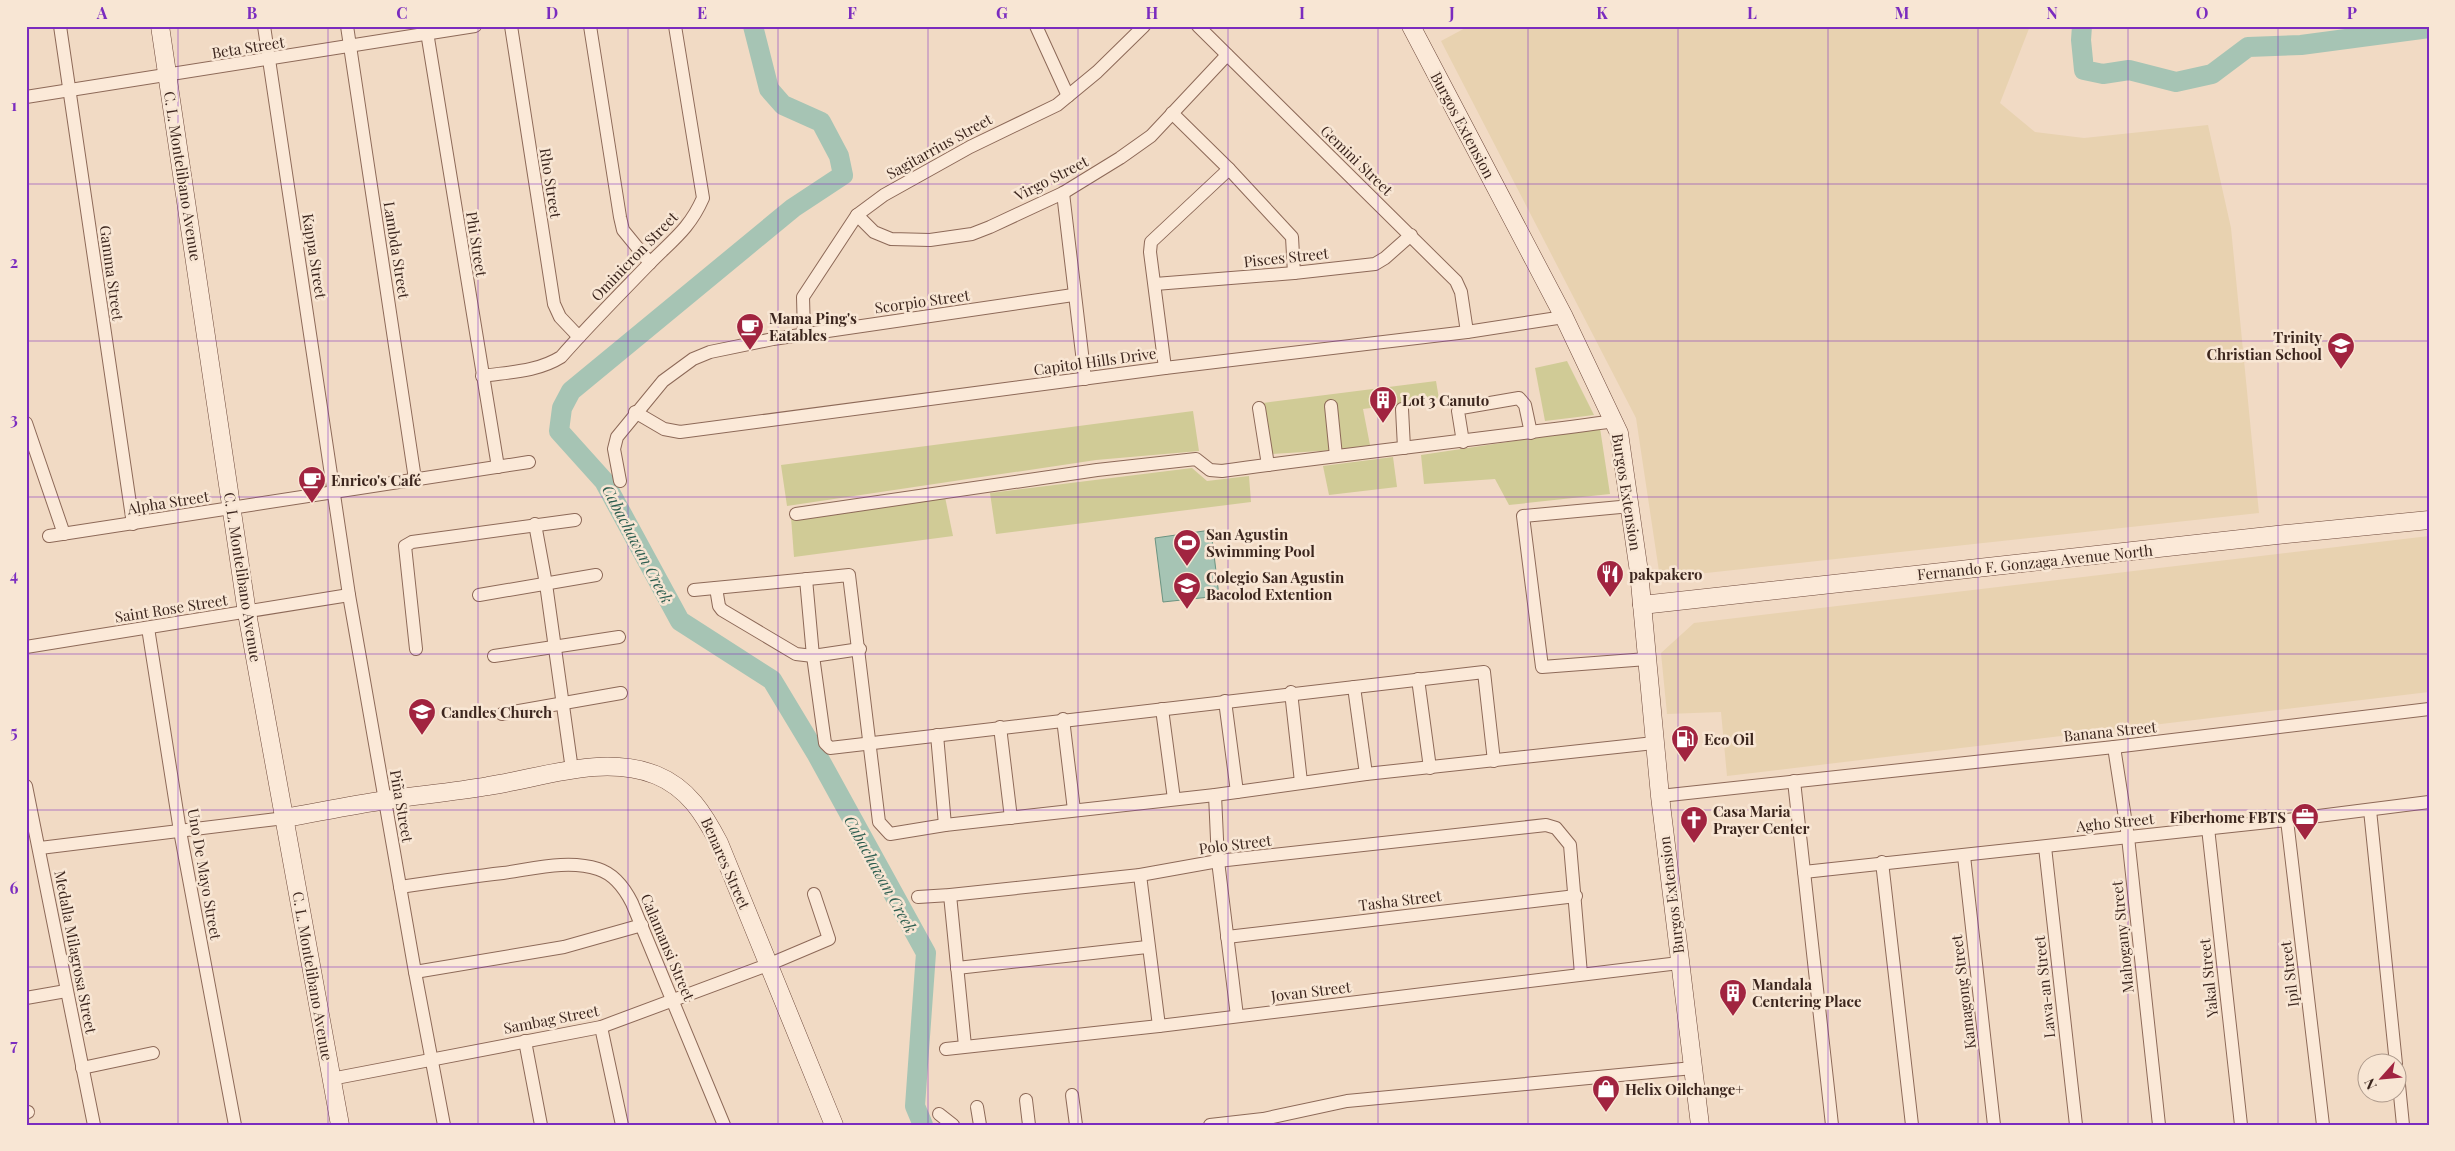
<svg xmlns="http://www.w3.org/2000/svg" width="2455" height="1151" font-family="'Playfair Display',serif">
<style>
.farmland{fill:#e8d2b0}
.green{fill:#d0cb96}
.water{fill:#a6c4b4;stroke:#6b9381}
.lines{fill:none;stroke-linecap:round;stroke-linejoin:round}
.river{stroke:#a6c4b4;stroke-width:20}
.street-casing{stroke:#8d6958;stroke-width:14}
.secondary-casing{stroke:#6f4a3c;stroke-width:19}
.street{stroke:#fbe9d8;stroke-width:12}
.secondary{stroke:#fbe9d8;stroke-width:18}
.grid{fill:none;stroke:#7b2cbf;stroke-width:1;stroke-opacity:0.55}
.labels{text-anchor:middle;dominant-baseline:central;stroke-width:5;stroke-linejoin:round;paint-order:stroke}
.street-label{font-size:15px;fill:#3c261e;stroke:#f8e6d4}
.poi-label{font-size:15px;font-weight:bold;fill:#3c261e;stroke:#f8e6d4;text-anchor:start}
.water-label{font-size:16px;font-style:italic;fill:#2c5d4f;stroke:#f8e6d4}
.neatline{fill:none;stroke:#7b2cbf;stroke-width:2}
.grid-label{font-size:16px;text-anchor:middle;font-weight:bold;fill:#7b2cbf}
</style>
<rect width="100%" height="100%" fill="#f1dac4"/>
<g class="farmland">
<polygon points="1469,26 2030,26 2000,103 2035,132 2084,138 2208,125 2231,228 2259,513 1660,578 1636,418 1441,41"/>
<polygon points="2429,536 2429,692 1727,776 1721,712 1667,714 1661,653 1694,623"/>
</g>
<g class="green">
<polygon points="1567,361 1594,415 1545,421 1535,368"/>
<polygon points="1436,381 1439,399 1363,409 1370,445 1336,450 1272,454 1263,403"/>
<polygon points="1193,411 1199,451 1096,460 787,506 781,465"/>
<polygon points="1600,428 1610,494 1509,505 1495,479 1424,484 1421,455"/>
<polygon points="1393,457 1397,487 1329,495 1323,466"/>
<polygon points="1192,468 1207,481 1249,476 1251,502 996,534 990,493"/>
<polygon points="945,497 953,536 794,557 791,517"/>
</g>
<polygon class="water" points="1211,530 1219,596 1163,602 1155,538"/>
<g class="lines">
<g class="river">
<polyline points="753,26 769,89 783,105 821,122 839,156 843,175 793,208 571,391 562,408 559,431 604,481 680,621 772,680 816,753 926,953 915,1106 923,1125"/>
<polyline points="2082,26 2081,40 2084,70 2103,74 2129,70 2176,82 2212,74 2248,47 2301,45 2429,28"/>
</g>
<defs>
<g id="street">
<polyline points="60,26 133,524"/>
<polyline points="264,26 349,595 415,972 444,1125"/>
<polyline points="347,26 415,479"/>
<polyline points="426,26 498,467"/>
<polyline points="511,26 554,304 560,317 579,337"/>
<polyline points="590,26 620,217 623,230 650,263"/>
<polyline points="1036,26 1068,96"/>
<polyline points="1198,26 1456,281 1461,292 1467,332"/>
<polyline points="26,97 475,26"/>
<polyline points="1172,113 1229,169 1292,237 1294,273"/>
<polyline points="1063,193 1085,379"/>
<polyline points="857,215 874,232 891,239 930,240 972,234 990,227 1063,193 1120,158 1151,136 1227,55"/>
<polyline points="1155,284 1294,273 1375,264 1385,258 1411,235"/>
<polyline points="804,334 803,297 857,215 884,195 970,147 1057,105 1097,72 1144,26"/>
<polyline points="1165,368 1150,252 1151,242 1229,169"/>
<path d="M482 376C509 372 537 372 561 357 589 325 619 295 648 265 671 241 689 230 703 198L675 26"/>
<polyline points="1331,406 1336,456"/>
<polyline points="1259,408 1268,465"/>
<polyline points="1402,409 1404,448"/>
<polyline points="635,412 664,429 680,432 1165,368 1467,332 1564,317"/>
<polyline points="26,423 64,534"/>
<polyline points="1463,442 1458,411 1461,408 1519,398 1525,405 1531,433"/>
<polyline points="620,481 614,449 617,437 663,381 693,359 710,352 773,339 1073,295"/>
<polyline points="1631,506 1523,516 1542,667 1647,659"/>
<path d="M796 514 1097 470 1196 459 1210 470 1222 471C1353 453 1484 439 1615 421"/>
<polyline points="535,524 546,584 572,770"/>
<polyline points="49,536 529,462"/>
<polyline points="806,579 813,656 825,743 830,748 1484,672 1494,761"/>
<polyline points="716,588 719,606 722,610 796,654 813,656 860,649"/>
<polyline points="694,590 849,575 879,822 890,834 945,825 1215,795 1366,774 1654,743"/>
<polyline points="479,595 596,575"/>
<polyline points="148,628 180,831 235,1125"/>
<polyline points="26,647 349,595"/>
<polyline points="416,649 405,546 412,542 575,520"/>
<polyline points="494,656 619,637"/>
<polyline points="1418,679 1430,768"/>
<polyline points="1354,687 1366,774"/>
<polyline points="1291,692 1301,782"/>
<polyline points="1225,701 1237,792"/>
<polyline points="1162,709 1174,799"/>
<polyline points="502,714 621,693"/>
<polyline points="1063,719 1074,810"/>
<polyline points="1000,727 1011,818"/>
<polyline points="937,735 945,825"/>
<polyline points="2114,747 2128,837 2159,1125"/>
<polyline points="1794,781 1832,1125"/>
<polyline points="26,786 94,1125"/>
<polyline points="1215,795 1218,861 1237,1016"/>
<polyline points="1660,796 2114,747 2429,709"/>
<polyline points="2370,810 2396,1064"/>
<polyline points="2287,820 2323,1125"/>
<polyline points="2208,828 2241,1125"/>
<polyline points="2045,847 2076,1125"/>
<polyline points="40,848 285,818"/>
<polyline points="1964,856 1994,1125"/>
<polyline points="1882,862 1912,1125"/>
<polyline points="1804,872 2287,820 2429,802"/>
<polyline points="1140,875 1159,1026"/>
<path d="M400 887C434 882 468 877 503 873 533 869 568 859 598 869 614 874 625 889 632 903L724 1125"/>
<polyline points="950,895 965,1046"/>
<polyline points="918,897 950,895 1140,875 1218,861 1546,825 1556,828 1570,845 1581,974"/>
<polyline points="1227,937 1576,896"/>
<polyline points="957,968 1147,947"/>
<polyline points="415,972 564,947 642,925"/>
<polyline points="26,998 66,991"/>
<polyline points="601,1027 622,1125"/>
<polyline points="525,1041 541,1125"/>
<polyline points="946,1049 1159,1026 1679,963"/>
<polyline points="82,1068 153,1053"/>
<polyline points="2398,1075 2403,1125"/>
<polyline points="331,1079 601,1027 770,964 829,939 814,894"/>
<polyline points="1072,1095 1076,1125"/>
<polyline points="1026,1100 1029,1125"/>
<polyline points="977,1107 980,1125"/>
<polyline points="26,1113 28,1112"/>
<polyline points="939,1114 953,1125"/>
<polyline points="1210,1125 1263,1119 1347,1101 1693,1068"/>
</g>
<g id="secondary">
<polyline points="160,26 247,613 340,1125"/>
<polyline points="1411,26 1564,317 1619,433 1639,572 1660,796 1700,1125"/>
<polyline points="1642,605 2286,534 2429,520"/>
<path d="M285 818C319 812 352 805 386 800 420 795 454 792 488 786 542 778 602 754 656 775 688 788 704 814 719 843L834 1125"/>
</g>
</defs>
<use href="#street" class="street-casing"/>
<use href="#secondary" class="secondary-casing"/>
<use href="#street" class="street"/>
<use href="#secondary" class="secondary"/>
</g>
<path class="grid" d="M178 26V1125M328 26V1125M478 26V1125M628 26V1125M778 26V1125M928 26V1125M1078 26V1125M1228 26V1125M1378 26V1125M1528 26V1125M1678 26V1125M1828 26V1125M1978 26V1125M2128 26V1125M2278 26V1125M26 184H2429M26 341H2429M26 497H2429M26 654H2429M26 810H2429M26 967H2429"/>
<defs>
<symbol id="cafe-pin" viewBox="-11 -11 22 30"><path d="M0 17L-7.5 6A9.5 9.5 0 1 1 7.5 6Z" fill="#a12440" stroke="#f8e6d4"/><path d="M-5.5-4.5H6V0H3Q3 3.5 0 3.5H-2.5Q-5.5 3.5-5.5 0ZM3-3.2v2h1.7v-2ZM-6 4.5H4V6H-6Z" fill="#fff"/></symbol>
<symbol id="school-pin" viewBox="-11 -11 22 30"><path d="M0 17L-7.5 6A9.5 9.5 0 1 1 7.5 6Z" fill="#a12440" stroke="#f8e6d4"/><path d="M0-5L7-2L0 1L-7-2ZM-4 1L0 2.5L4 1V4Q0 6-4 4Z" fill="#fff"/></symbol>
<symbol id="building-pin" viewBox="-11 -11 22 30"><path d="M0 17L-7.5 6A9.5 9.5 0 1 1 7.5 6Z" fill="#a12440" stroke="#f8e6d4"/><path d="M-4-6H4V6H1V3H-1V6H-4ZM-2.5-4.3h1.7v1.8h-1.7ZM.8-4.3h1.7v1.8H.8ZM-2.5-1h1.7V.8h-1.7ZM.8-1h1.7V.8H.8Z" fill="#fff"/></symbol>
<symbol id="stadium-pin" viewBox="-11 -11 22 30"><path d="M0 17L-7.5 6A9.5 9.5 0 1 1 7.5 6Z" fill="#a12440" stroke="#f8e6d4"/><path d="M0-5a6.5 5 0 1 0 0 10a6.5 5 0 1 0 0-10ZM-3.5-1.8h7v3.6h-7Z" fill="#fff"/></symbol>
<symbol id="restaurant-pin" viewBox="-11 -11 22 30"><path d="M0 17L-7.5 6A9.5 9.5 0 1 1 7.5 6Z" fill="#a12440" stroke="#f8e6d4"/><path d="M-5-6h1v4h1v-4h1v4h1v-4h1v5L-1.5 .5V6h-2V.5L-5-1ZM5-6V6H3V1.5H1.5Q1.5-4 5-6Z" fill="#fff"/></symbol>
<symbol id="university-pin" viewBox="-11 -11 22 30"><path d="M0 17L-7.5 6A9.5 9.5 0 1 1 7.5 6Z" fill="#a12440" stroke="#f8e6d4"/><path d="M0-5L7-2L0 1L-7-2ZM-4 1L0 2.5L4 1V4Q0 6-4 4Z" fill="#fff"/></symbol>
<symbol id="fuel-pin" viewBox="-11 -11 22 30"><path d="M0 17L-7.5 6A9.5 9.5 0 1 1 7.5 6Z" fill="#a12440" stroke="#f8e6d4"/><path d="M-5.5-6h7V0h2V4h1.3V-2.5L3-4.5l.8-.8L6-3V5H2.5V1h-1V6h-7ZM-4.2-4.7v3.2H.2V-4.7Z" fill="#fff"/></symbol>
<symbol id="office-pin" viewBox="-11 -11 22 30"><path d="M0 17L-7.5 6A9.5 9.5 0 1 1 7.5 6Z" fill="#a12440" stroke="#f8e6d4"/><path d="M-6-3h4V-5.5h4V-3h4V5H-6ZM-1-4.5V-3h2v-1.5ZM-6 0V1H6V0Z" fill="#fff"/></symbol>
<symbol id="church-pin" viewBox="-11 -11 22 30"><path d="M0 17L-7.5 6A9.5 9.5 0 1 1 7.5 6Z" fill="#a12440" stroke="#f8e6d4"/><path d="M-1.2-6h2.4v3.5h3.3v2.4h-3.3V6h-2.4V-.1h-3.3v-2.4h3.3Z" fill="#fff"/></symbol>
<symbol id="shop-pin" viewBox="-11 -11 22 30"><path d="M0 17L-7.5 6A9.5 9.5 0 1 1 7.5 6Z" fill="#a12440" stroke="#f8e6d4"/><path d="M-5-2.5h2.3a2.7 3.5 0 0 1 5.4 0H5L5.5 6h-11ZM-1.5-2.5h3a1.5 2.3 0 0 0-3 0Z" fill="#fff"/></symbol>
</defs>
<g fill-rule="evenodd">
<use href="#cafe-pin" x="734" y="311" width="32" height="43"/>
<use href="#school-pin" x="2325" y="330" width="32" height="43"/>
<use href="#building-pin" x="1367" y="384" width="32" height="43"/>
<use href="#cafe-pin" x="296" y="464" width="32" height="43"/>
<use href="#stadium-pin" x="1171" y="527" width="32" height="43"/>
<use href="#restaurant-pin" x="1594" y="558" width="32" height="43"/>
<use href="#university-pin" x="1171" y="570" width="32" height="43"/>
<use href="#school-pin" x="406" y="696" width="32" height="43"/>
<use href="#fuel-pin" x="1669" y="723" width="32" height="43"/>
<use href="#office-pin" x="2289" y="801" width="32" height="43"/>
<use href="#church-pin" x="1678" y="804" width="32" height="43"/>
<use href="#building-pin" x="1717" y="977" width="32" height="43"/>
<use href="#shop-pin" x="1590" y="1073" width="32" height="43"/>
</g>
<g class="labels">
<g class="street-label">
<text transform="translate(248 47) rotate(-9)">Beta Street</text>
<text transform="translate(1463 125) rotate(62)">Burgos Extension</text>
<text transform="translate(939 146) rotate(-29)">Sagitarrius Street</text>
<text transform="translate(1357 160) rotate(44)">Gemini Street</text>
<text transform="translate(183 176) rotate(81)">C. L. Montelibano Avenue</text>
<text transform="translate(1051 178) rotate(-27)">Virgo Street</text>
<text transform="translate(551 183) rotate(81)">Rho Street</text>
<text transform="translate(477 244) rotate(81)">Phi Street</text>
<text transform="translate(397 250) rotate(81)">Lambda Street</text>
<text transform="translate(315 256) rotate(81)">Kappa Street</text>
<text transform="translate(634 256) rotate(-46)">Ominicron Street</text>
<text transform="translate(1286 257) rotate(-6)">Pisces Street</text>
<text transform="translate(112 273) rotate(82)">Gamma Street</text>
<text transform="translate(922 301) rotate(-8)">Scorpio Street</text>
<text transform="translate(1095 361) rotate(-8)">Capitol Hills Drive</text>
<text transform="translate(1627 492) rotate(81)">Burgos Extension</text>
<text transform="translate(168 502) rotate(-9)">Alpha Street</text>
<text transform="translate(2035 562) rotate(-6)">Fernando F. Gonzaga Avenue North</text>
<text transform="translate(243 577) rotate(81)">C. L. Montelibano Avenue</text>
<text transform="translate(171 608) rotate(-9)">Saint Rose Street</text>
<text transform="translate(2110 731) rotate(-6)">Banana Street</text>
<text transform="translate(402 806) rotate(80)">Piña Street</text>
<text transform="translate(2115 822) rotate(-6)">Agho Street</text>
<text transform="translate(1235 844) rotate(-7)">Polo Street</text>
<text transform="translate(726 863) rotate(66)">Benares Street</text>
<text transform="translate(205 874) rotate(80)">Uno De Mayo Street</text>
<text transform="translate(1671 895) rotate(-97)">Burgos Extension</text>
<text transform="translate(1400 900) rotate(-7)">Tasha Street</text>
<text transform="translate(2122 937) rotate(-96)">Mahogany Street</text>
<text transform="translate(668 947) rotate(67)">Calamansi Street</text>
<text transform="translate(76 952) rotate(79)">Medalla Milagrosa Street</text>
<text transform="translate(2289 974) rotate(-97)">Ipil Street</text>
<text transform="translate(313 976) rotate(80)">C. L. Montelibano Avenue</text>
<text transform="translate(2208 978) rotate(-96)">Yakal Street</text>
<text transform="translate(2044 987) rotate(-96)">Lawa-an Street</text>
<text transform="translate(1311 991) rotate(-7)">Jovan Street</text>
<text transform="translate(1963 992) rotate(-97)">Kamagong Street</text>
<text transform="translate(551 1019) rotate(-11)">Sambag Street</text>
</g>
<g class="poi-label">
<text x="769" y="318">Mama Ping's<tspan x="769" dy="17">Eatables</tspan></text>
<text x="2322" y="337" text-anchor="end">Trinity<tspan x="2322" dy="17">Christian School</tspan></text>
<text x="1402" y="400">Lot 3 Canuto</text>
<text x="331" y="480">Enrico's Café</text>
<text x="1206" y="534">San Agustin<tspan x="1206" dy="17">Swimming Pool</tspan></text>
<text x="1629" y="574">pakpakero</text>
<text x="1206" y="577">Colegio San Agustin<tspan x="1206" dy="17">Bacolod Extention</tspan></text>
<text x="441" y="712">Candles Church</text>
<text x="1704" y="739">Eco Oil</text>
<text x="1713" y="811">Casa Maria<tspan x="1713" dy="17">Prayer Center</tspan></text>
<text x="2286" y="817" text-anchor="end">Fiberhome FBTS</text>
<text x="1752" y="984">Mandala<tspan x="1752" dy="17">Centering Place</tspan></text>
<text x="1625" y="1089">Helix Oilchange+</text>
</g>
<g class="water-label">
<text transform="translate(638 544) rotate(62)">Cabachawan Creek</text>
<text transform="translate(881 874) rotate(61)">Cabachawan Creek</text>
</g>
</g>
<rect width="2455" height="1151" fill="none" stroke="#f8e6d4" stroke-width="55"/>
<g transform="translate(2382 1078) rotate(243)"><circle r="24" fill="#f8e6d4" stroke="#ad998b"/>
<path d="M0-4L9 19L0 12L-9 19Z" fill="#a12440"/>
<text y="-8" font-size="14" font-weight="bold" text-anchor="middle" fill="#3c261e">N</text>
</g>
<rect x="28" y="28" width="2400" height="1096" class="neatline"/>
<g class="grid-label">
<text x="102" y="19">A</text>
<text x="252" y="19">B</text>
<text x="402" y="19">C</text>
<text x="552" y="19">D</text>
<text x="702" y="19">E</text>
<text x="852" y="19">F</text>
<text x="1002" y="19">G</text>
<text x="1152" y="19">H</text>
<text x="1302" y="19">I</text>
<text x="1452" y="19">J</text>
<text x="1602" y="19">K</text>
<text x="1752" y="19">L</text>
<text x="1902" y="19">M</text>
<text x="2052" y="19">N</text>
<text x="2202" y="19">O</text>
<text x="2352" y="19">P</text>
<text x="14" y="111">1</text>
<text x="14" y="268">2</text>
<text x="14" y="425">3</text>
<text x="14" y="581">4</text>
<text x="14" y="738">5</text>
<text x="14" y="894">6</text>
<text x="14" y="1051">7</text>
</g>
</svg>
